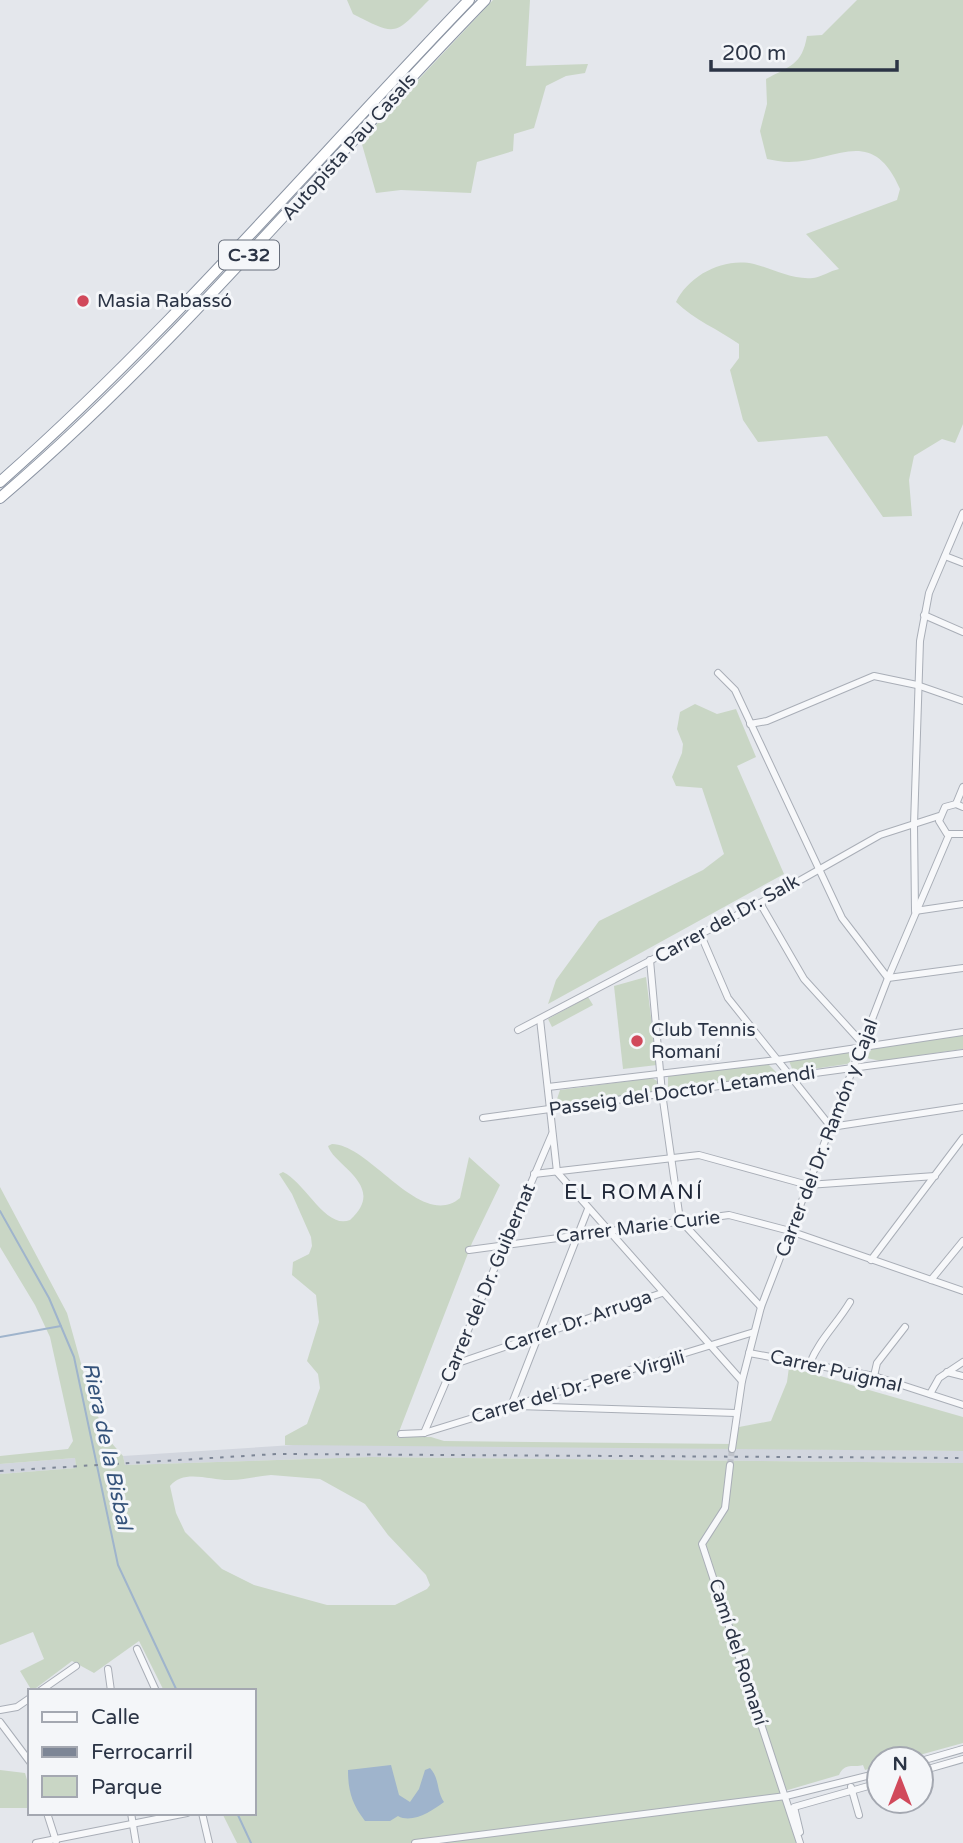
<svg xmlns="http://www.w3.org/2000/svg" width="963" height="1843" font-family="'Varela Round',sans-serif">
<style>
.built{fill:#d2d6de}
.green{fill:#c9d6c5;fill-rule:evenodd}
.water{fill:#9fb4cc}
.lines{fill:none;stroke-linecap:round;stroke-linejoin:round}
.stream{stroke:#9fb4cc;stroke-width:2}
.street-tunnel{stroke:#bfc3cb;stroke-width:6;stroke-dasharray:6 3;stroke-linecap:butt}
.street-casing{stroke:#a9aeb7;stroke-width:8}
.highway-casing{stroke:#8b94a3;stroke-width:12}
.street{stroke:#f7f8fa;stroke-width:6}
.highway{stroke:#fff;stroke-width:10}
.rail{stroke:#7d8696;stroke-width:2;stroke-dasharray:3.5 7;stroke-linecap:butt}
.poi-dot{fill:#d1495b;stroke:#f4f6f9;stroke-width:2.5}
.labels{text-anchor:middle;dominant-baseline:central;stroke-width:6;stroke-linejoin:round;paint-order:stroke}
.shield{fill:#f4f6f9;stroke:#676e7b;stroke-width:2}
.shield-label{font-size:18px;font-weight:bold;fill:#2b3445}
.street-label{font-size:19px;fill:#2b3445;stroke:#f4f6f9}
.poi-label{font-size:19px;fill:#2b3445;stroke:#f4f6f9;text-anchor:start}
.neighbourhood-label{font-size:21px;letter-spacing:2px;fill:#1d2536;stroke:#f4f6f9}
.water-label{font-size:21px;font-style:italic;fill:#34527a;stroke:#f4f6f9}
</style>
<rect width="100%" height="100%" fill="#e4e7ec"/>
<g class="built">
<polygon points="372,1444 963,1451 963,1463 371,1457 125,1465 123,1456 293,1445"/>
<polygon points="75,1458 76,1468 0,1474 0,1464"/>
</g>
<g class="green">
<path d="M347 0H429C394 35 398 37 353 14Z"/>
<polygon points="493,0 530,0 526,66 588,64 585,73 566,76 546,86 534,128 514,134 513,151 477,162 471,193 401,190 376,193 361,141"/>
<path d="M857 0H963V424L955 443 942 439 914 456 909 480 912 516 883 517 827 436 758 442 743 420 730 370 739 358V344C718 329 694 320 676 302 689 275 724 257 754 264 774 269 792 280 813 278 821 277 830 271 839 269L806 234 897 200 900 189C872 124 836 162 789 162 782 162 774 160 767 159L760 131 767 104 766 79C790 66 802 65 807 36L822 35Z"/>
<polygon points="695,704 717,714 736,709 756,757 737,766 784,874 548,1004 556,980 599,921 703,870 724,854 702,788 676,786 672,777 682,753 683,744 677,729 680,712"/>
<polygon points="646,977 657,1065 623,1069 614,986"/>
<polygon points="588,997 593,1005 552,1027 548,1019"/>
<polygon points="963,1035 963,1049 881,1061 866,1058 873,1047"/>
<polygon points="851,1052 850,1062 847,1064 800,1071 793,1071 789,1061"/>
<polygon points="767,1063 779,1075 677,1089 668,1087 668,1076"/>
<polygon points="652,1078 657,1081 657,1091 564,1103 557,1099 560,1090"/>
<path d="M332 1144C370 1144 421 1231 460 1198L469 1157 500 1185 472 1243 397 1437H431L444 1441 735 1444 739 1427 771 1421 787 1382 789 1367 963 1417V1451L285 1445V1436L307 1424 320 1388 318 1374 307 1361 319 1322 316 1295 292 1275 293 1262 309 1254 312 1246 311 1237 292 1194 279 1174 283 1172C305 1182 326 1230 350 1220 388 1186 334 1166 328 1146Z"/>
<path d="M0 1187 67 1313 92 1403 108 1439 123 1456 125 1465 371 1457 963 1463V1743L905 1759H879V1766L865 1770 863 1765C853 1768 845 1762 839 1775L781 1792 797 1843H237L222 1813H254V1691H164L139 1641 94 1673 72 1661 32 1691 20 1671 44 1659 33 1632 0 1645V1474L76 1468 75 1458 0 1464V1456L68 1449 73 1441 50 1337 35 1305 0 1247ZM271 1475 320 1479 365 1504 388 1535 426 1575 430 1585 427 1589 395 1605H327L254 1585 222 1569 185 1532 176 1513 170 1486C184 1468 212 1481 231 1480 244 1480 257 1476 271 1475Z"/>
<polygon points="0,1770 25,1773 30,1790 30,1808 0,1808"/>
</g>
<path class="water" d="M391 1765 399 1795 410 1802 419 1789 425 1770 430 1768C440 1779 436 1790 444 1802 432 1811 412 1824 398 1816L390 1821H365C352 1804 348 1791 348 1770Z"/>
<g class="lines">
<g class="stream">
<polyline points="0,1211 49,1298 74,1357 118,1565 177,1691"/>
<polyline points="0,1337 61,1326"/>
<polyline points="237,1813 251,1843"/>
</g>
<polyline class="street-tunnel" points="730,1465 732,1449"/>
<defs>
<g id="street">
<polyline points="963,513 929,593 920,641 914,825 915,911 963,904"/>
<polyline points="945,556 963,563"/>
<polyline points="924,615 963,632"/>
<polyline points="718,673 735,690 842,918 888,978 963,968"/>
<polyline points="750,724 767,721 874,676 917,685 963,701"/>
<polyline points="956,804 963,787"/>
<polyline points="963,807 956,804 945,807 939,821 947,834 963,834"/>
<polyline points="760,903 804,979 864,1045"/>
<polyline points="700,933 728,998 831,1127 963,1107"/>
<polyline points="650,960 662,1093 680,1220 761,1307"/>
<polyline points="540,1019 557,1172 742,1381"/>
<polyline points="518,1030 760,903 880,835 939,816"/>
<polyline points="548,1087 777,1060 963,1032"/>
<polyline points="483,1118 963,1053"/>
<polyline points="534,1174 699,1155 808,1185 935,1176"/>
<polyline points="469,1250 729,1215 790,1231 963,1291"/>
<polyline points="871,1260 963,1138"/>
<polyline points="931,1280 963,1241"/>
<polyline points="749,1353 874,1376 963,1405"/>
<path d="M810 1363C819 1340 837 1324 850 1302"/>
<polyline points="455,1364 662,1293"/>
<polyline points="947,1372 963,1376"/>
<polyline points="874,1376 877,1363 905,1327"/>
<polyline points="930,1394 939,1378 963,1362"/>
<polyline points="511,1406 588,1209"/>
<polyline points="518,1406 736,1413"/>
<polyline points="424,1433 552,1134"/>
<polyline points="401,1434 424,1433 754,1332"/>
<polyline points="732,1449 742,1381 761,1307 888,978 949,835"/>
<polyline points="730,1465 725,1508 702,1544 800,1843"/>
<polyline points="137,1649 156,1691"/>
<polyline points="108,1669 111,1691"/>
<polyline points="40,1691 76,1666"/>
<polyline points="0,1710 17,1707 30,1698"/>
<polyline points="0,1722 30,1762"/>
<polyline points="921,1761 963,1749"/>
<polyline points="921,1771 963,1759"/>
<polyline points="851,1787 859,1815"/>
<polyline points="47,1813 56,1841"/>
<polyline points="131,1813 136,1843"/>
<polyline points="202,1813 209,1843"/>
<polyline points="800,1832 794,1807 879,1783"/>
<polyline points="36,1843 187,1813"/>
<polyline points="415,1843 786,1796 879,1773"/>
</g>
<g id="highway">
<path d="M0 482C169 333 313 162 469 0"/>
<path d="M0 498C177 347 323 166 485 0"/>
</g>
</defs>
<use href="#street" class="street-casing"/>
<use href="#highway" class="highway-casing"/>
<use href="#street" class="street"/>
<use href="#highway" class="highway"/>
<polyline class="rail" points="0,1471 276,1454 963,1458"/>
</g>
<g class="poi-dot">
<circle cx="83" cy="301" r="7"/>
<circle cx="637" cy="1041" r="7"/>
</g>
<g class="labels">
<rect class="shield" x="219" y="240.5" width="60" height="29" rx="5"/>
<g class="shield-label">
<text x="249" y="255">C-32</text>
</g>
<g class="street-label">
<text transform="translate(349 147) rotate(-48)">Autopista Pau Casals</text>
<text transform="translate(727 919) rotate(-29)">Carrer del Dr. Salk</text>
<text transform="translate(682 1091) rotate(-8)">Passeig del Doctor Letamendi</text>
<text transform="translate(827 1138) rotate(-69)">Carrer del Dr. Ramón y Cajal</text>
<text transform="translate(638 1227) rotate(-7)">Carrer Marie Curie</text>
<text transform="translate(488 1283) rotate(-67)">Carrer del Dr. Guibernat</text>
<text transform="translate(578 1321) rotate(-19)">Carrer Dr. Arruga</text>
<text transform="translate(836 1371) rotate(13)">Carrer Puigmal</text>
<text transform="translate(578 1387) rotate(-16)">Carrer del Dr. Pere Virgili</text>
<text transform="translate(738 1652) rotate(72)">Camí del Romaní</text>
</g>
<g class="poi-label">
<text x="97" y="301">Masia Rabassó</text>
<text x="651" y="1030">Club Tennis<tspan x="651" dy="22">Romaní</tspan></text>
</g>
<g class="neighbourhood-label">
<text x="634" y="1192">EL ROMANÍ</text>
</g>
<g class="water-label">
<text transform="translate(107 1446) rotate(78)">Riera de la Bisbal</text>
</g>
</g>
<rect x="28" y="1689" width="228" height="126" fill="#f4f6f9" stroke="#a4a8b1" stroke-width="2"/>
<rect x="42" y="1712" width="35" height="10" fill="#f7f8fa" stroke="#a4a8b1" stroke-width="2"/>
<text x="91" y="1724" font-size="21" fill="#2b3445">Calle</text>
<rect x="42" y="1747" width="35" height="10" fill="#7d8696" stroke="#a4a8b1" stroke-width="2"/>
<text x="91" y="1759" font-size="21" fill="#2b3445">Ferrocarril</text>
<rect x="42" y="1776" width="35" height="21" fill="#c9d6c5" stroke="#a4a8b1" stroke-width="2"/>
<text x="91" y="1794" font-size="21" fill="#2b3445">Parque</text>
<g transform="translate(900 1780)"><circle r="33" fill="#f4f6f9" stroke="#a4a8b1" stroke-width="2"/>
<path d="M0-5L12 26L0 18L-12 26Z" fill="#d1495b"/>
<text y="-10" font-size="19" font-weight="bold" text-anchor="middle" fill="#2b3445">N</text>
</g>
<path d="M711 60v10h186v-10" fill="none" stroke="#2b3445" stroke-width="3.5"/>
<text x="722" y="60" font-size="21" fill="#2b3445" stroke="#f4f6f9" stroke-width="5" paint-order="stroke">200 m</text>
</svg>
